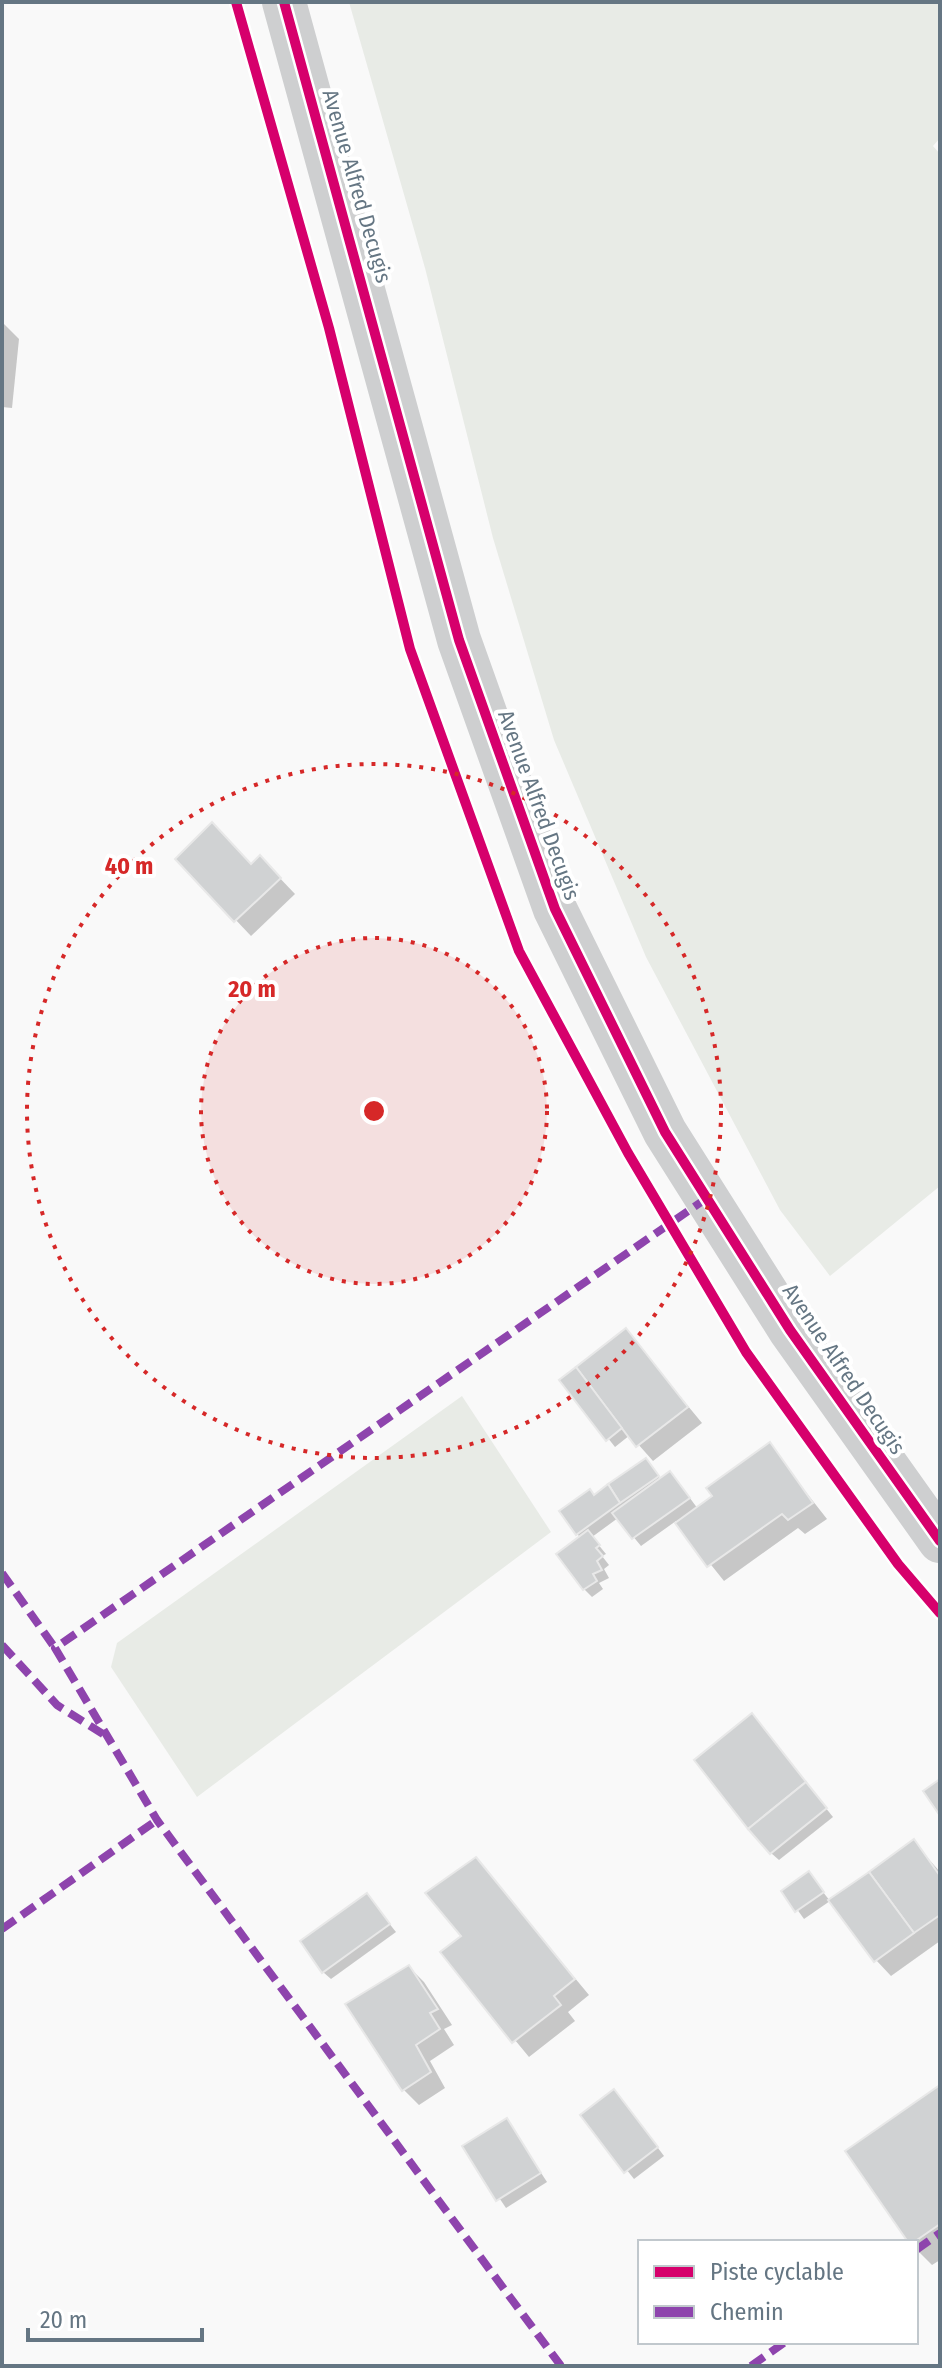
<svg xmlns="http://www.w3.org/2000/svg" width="942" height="2368" font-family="'Fira Sans Condensed',sans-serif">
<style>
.green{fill:#e8ebe6}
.shadow{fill:#0003}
.building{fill:#d0d2d3;stroke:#e8e8e8;stroke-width:2}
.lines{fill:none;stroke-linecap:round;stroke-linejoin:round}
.path{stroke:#cbcccd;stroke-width:5;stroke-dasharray:4 4;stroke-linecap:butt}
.minor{stroke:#cecfd0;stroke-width:44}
.quiet{stroke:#8e44ad;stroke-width:8;stroke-dasharray:16 8;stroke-linecap:butt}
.cycleway-casing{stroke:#fff;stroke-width:15}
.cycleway{stroke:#d6006c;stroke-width:10}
.ring{fill:none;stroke:#d62828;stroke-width:4;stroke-dasharray:4 8}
.labels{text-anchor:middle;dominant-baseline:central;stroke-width:8;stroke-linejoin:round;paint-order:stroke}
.street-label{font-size:22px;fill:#657683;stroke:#fff}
.centre{fill:#d62828;stroke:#fff;stroke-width:4}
.ring-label{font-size:24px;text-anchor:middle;font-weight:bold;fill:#d62828;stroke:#fff;stroke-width:8;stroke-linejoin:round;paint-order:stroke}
</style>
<rect width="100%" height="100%" fill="#f9f9f9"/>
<g class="green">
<polygon points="349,2 940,2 940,138 933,146 940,154 940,1186 830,1276 780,1210 646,957 554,740 493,538 425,268"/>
<polygon points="462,1396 551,1532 197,1797 111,1667 117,1643"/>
</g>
<g class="shadow">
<polygon points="2,322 19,339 12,408 2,407"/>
<polygon points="178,859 252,866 275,873 295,894 251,936"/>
<polygon points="626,1331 702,1423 653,1461 630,1435 615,1447 562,1380"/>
<polygon points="769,1445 827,1519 805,1534 798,1528 724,1581 676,1521 641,1546 618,1518 592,1537 606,1554 602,1556 609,1565 604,1569 609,1578 599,1583 603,1589 592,1597 584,1589 581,1538 577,1534 595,1497 653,1469 661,1480 678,1482 698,1509"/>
<polygon points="752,1716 833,1817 779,1860 771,1853"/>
<polygon points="914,1842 940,1872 940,1941 891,1976 876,1960"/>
<polygon points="476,1859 589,1995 568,2012 575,2021 529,2057 443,1953 463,1936"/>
<polygon points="809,1874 830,1901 804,1919 784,1891"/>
<polygon points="367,1896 396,1932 331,1979 323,1972"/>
<polygon points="409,1967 424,1982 452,2025 444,2029 454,2045 430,2061 445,2088 419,2105 404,2090"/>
<polygon points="940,2087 940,2260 932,2265 916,2249 916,2242 910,2242"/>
<polygon points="622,2100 664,2156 634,2179 583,2115"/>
<polygon points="507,2121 547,2182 506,2208 464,2146"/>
</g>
<g class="building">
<polygon points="212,822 251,864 260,855 281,878 234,922 175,859"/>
<polygon points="626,1328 688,1407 636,1447 576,1367"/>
<polygon points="576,1367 622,1428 606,1441 559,1380"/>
<polygon points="770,1442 813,1503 788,1520 782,1514 707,1567 675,1523 712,1496 706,1488"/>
<polygon points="646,1458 659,1476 620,1503 608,1484"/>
<polygon points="670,1471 690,1498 632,1539 612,1513"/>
<polygon points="608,1484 620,1503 576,1535 559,1511 590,1489 594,1495"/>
<polygon points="588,1530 600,1545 596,1548 603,1556 597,1561 602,1570 593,1574 597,1581 583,1590 556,1554"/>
<polygon points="752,1713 806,1782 748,1829 694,1760"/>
<polygon points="940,1779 940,1811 938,1813 923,1791"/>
<polygon points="806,1782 827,1808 770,1854 748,1829"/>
<polygon points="914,1839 940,1876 940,1915 914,1933 869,1872"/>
<polygon points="476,1857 575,1979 554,1996 561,2005 512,2043 440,1952 461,1936 425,1893"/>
<polygon points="809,1871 824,1892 795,1912 781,1891"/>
<polygon points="869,1872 914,1933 874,1962 828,1900"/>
<polygon points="367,1893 390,1924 322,1973 300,1941"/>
<polygon points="409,1965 438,2009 430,2013 440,2029 416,2045 431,2072 402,2091 345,2004"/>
<polygon points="940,2085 940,2224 914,2242 908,2242 845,2151"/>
<polygon points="614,2089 658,2147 624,2173 580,2115"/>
<polygon points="507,2118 541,2173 496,2201 462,2146"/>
</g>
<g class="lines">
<polyline class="path" points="922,1591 940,1613"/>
<polyline class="minor" points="284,2 459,640 555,909 665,1132 790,1330 940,1541"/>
<g class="quiet">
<polyline points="2,1573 55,1648"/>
<polyline points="2,1645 57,1705 106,1736"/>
<polyline points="2,1929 157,1820"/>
<polyline points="916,2250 940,2233"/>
<polyline points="561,2366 157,1820 55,1648 707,1198"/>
<polyline points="751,2366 785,2342"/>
</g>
<defs>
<g id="cycleway">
<polyline points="236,2 329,328 410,649 519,951 628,1153 746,1352 898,1564 940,1613"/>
<polyline points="284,2 459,640 555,909 665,1132 790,1330 940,1541"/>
</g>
</defs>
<use href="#cycleway" class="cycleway-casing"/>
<use href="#cycleway" class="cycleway"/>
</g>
<circle cx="374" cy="1111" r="173" fill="#d62828" fill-opacity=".12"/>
<g class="ring">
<circle cx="374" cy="1111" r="173"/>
<circle cx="374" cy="1111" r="347"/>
</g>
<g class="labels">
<g class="street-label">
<text transform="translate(357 186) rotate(74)">Avenue Alfred Decugis</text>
<text transform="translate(539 805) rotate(70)">Avenue Alfred Decugis</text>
<text transform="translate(844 1369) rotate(56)">Avenue Alfred Decugis</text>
</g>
</g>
<circle cx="374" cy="1111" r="12" class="centre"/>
<g class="ring-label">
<text x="129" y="874">40 m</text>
<text x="252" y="997">20 m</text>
</g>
<rect width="942" height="2368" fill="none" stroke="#657683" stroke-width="8"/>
<rect x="638" y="2240" width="280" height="104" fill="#ffffff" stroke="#c1c8cd" stroke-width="2"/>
<rect x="654" y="2266" width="40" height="12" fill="#d6006c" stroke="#c1c8cd" stroke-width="2"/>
<text x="710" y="2280" font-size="24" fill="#657683">Piste cyclable</text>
<rect x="654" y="2306" width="40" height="12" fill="#8e44ad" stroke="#c1c8cd" stroke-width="2"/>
<text x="710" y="2320" font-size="24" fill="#657683">Chemin</text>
<path d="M28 2328v12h174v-12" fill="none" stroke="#657683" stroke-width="4"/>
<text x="40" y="2328" font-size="24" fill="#657683" stroke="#ffffff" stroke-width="6" paint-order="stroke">20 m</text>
</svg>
